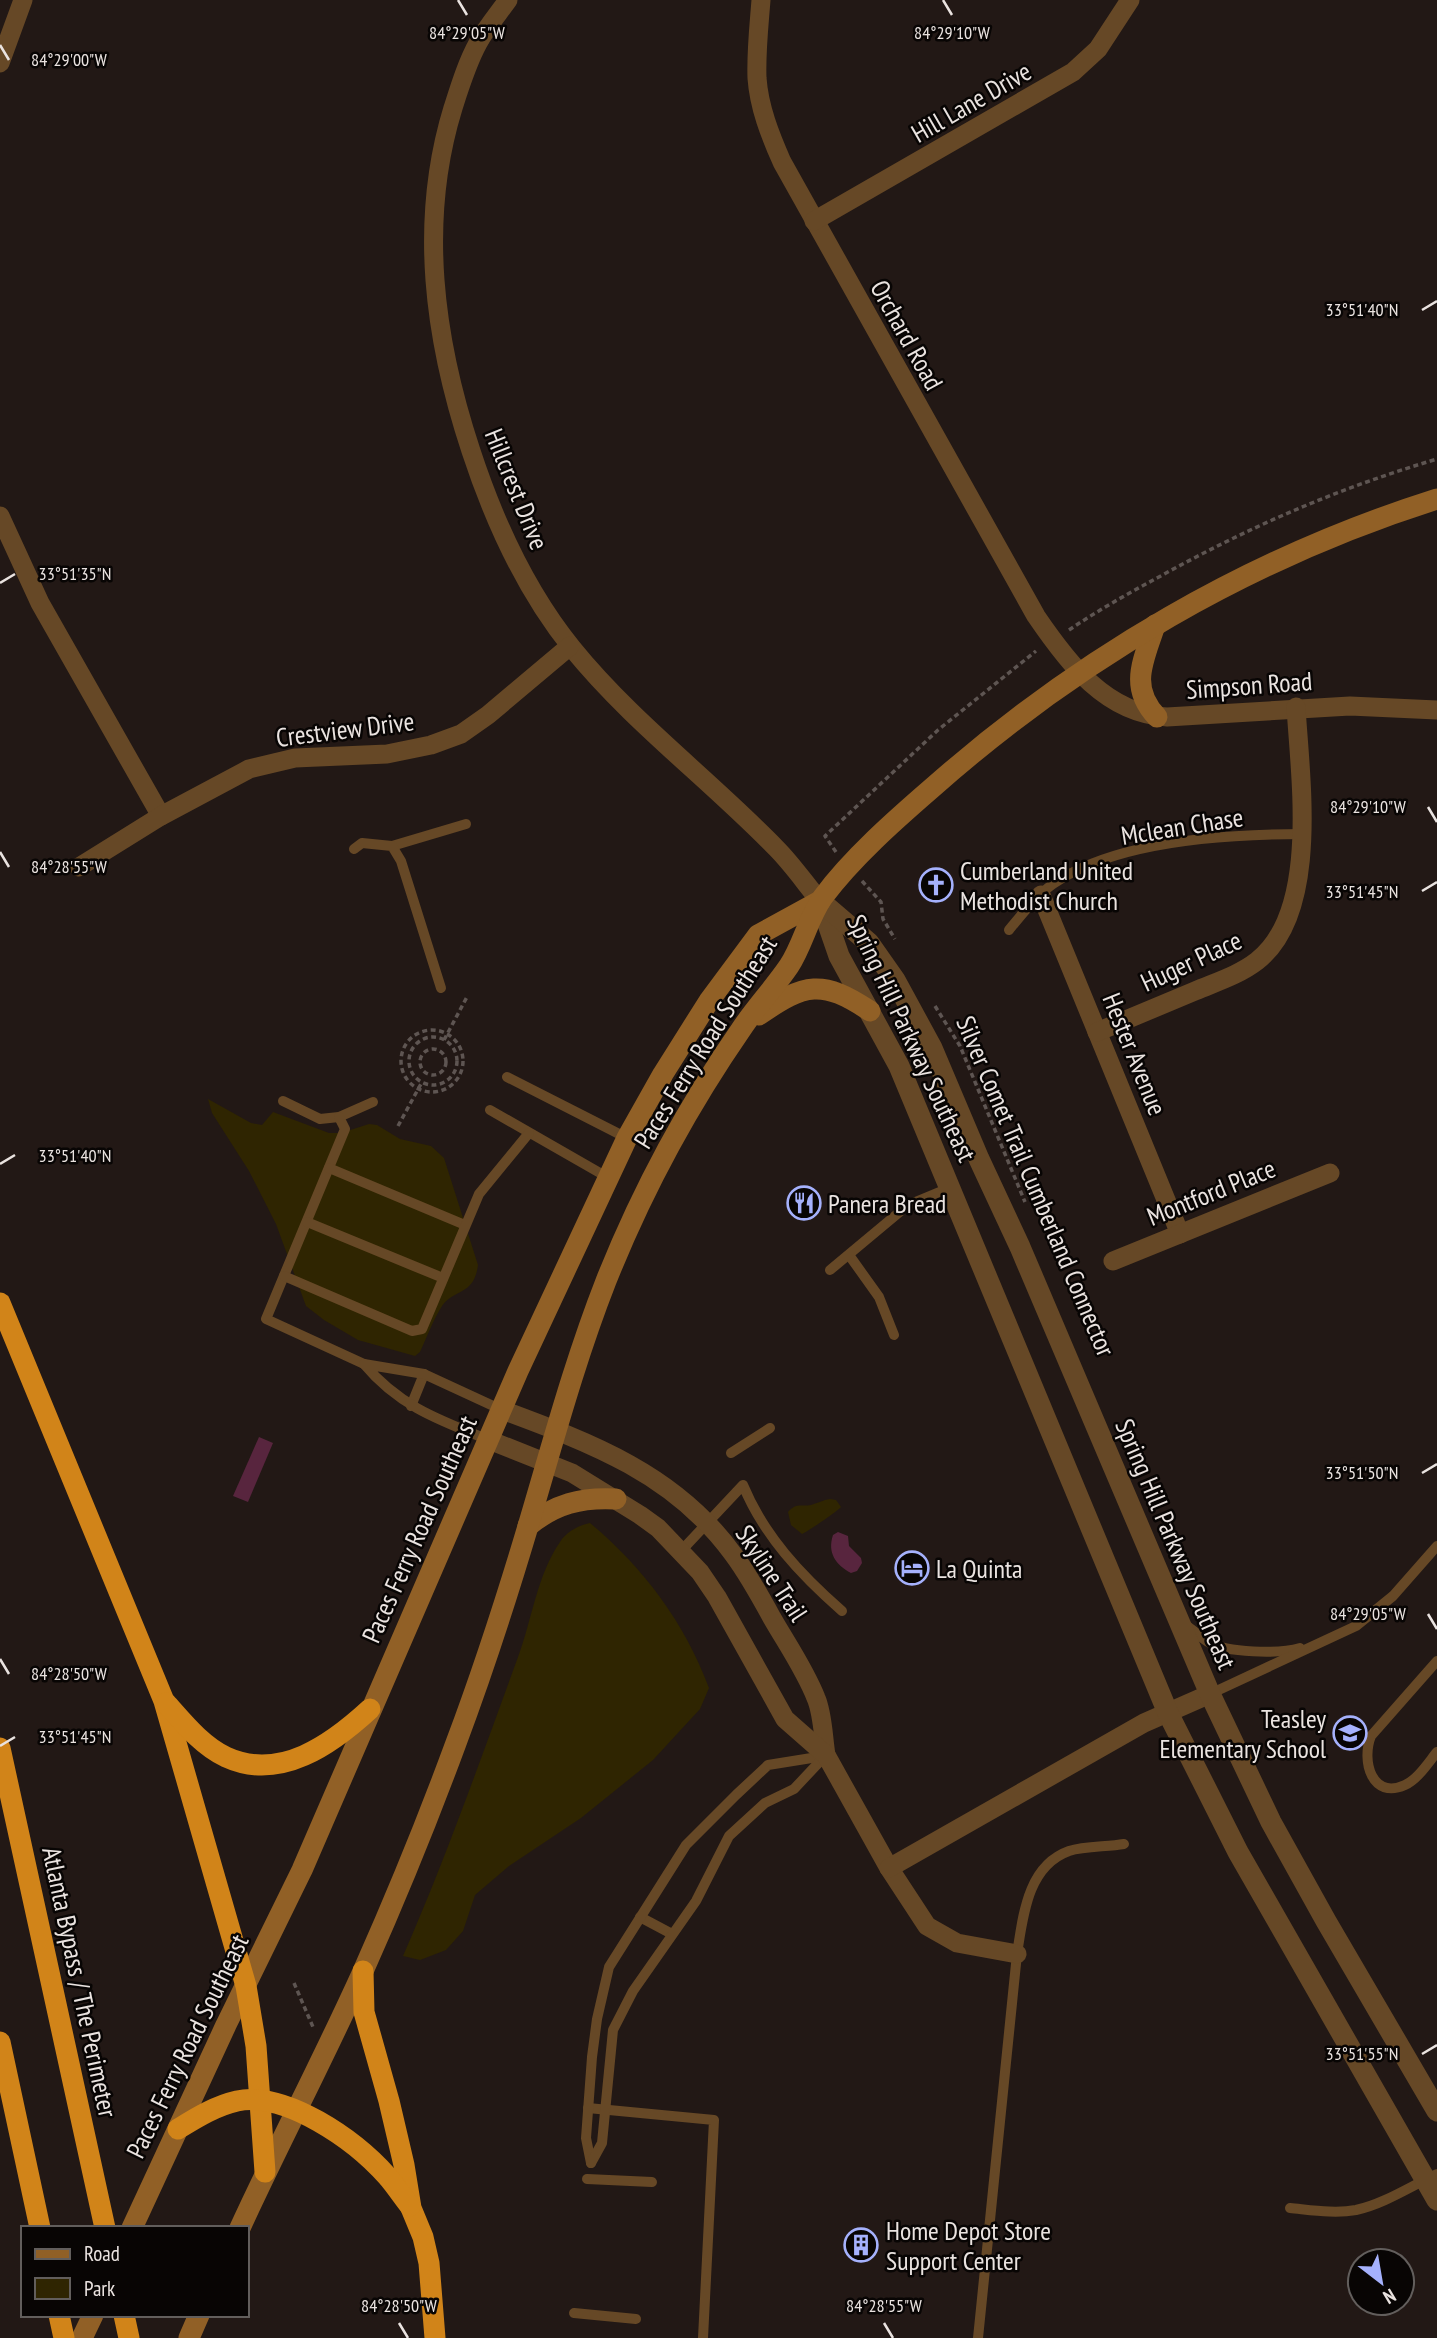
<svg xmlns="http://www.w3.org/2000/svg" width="1437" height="2338" font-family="'PT Sans Narrow',sans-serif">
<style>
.green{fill:#2f2501}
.water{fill:#58253e}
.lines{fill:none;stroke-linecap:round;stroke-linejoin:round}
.path{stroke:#5e5552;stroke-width:3.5;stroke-dasharray:5 3.5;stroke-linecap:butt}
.service{stroke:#664826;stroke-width:10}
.minor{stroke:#664826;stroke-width:19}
.tertiary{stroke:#664826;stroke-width:21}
.secondary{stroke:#916026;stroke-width:21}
.motorway{stroke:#d18419;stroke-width:21}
.ticks{fill:none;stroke:#eae3e0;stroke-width:2.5}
.labels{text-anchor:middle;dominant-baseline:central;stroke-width:5;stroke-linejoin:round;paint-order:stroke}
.street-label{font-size:26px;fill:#eae3e0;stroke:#080504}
.poi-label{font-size:26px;fill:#eae3e0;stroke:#080504;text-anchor:start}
.ticks-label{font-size:18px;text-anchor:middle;fill:#eae3e0;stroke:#080504;stroke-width:5;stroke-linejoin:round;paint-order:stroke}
</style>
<rect width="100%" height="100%" fill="#221815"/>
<g class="green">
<path d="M208 1099 251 1123 262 1125 273 1112 329 1133H341L369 1124 377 1125 400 1139 431 1146 444 1158 478 1265C474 1296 455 1288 442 1306 433 1320 427 1337 420 1352L415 1356 358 1340 324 1320 306 1306 276 1224 249 1171 212 1113Z"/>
<path d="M830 1499 836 1500 841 1507C838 1511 807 1532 802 1534L791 1525 788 1512C797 1502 800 1507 811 1505 818 1503 823 1500 830 1499Z"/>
<path d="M590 1523C643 1567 685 1623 709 1688L700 1709 653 1760 581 1818 509 1866 475 1895 463 1931 446 1950 420 1960 403 1956C446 1858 481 1758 518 1657 532 1620 537 1575 560 1542 566 1532 579 1525 590 1523Z"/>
</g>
<g class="water">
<polygon points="259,1437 273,1443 248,1502 233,1496"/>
<path d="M838 1532 848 1536 849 1546 861 1558 862 1563 857 1571 851 1573C836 1565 827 1553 833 1535Z"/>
</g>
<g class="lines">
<g class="path">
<path d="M1069 630C1097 611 1127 594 1157 578 1249 527 1336 489 1437 459"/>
<polyline points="836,852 825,836 938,730 1036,651"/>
<polyline points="862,881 881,902 883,919 895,939"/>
<polyline points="935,1006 960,1046 1025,1202"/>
<circle cx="432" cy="1061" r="31"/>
<circle cx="433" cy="1061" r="24"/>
<polyline points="444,1040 468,995"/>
<circle cx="433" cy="1062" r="13"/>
<polyline points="398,1126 422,1082"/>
<polyline points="294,1983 313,2027"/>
</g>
<g class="service">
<polyline points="392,846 466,824"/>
<polyline points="354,849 362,843 392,846 401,861 441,988"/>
<path d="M1009 930C1022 914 1036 896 1053 884 1116 840 1228 834 1303 834"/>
<polyline points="507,1077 627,1138"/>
<polyline points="283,1101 320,1119 339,1117 373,1102"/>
<polyline points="490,1110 607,1177"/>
<polyline points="339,1117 345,1129 266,1319 364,1364"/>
<polyline points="329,1168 465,1225"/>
<polyline points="307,1222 443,1278"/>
<polyline points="849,1255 879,1297 894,1335"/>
<polyline points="830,1270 908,1205 949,1188"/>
<polyline points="284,1276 412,1331 422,1329 479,1194 529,1133"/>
<polyline points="411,1406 424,1374"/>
<path d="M489 1440C439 1420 399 1406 364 1364L424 1374 502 1410"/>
<polyline points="731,1453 770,1428"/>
<path d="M681 1551 743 1485C764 1536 801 1575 842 1611"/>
<path d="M1186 1625C1193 1630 1200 1637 1208 1642 1227 1653 1279 1654 1300 1648"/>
<path d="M1437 1661 1371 1736C1361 1761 1372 1800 1405 1785 1418 1779 1428 1763 1437 1752"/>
<polyline points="1210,1694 1356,1626 1393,1596 1437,1546"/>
<polyline points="640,1917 672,1934"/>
<polyline points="588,2108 714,2120 703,2338"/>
<polyline points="591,2163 586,2138 592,2057 597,2019 609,1967 686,1845 736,1795 768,1765 824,1756"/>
<polyline points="591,2163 602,2143 613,2030 633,1991 696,1901 729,1836 765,1803 794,1789 825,1756"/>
<polyline points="587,2179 652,2182"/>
<path d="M1290 2208C1311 2210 1335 2214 1356 2210 1384 2204 1411 2186 1437 2174"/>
<polyline points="574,2313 636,2319"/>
<path d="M978 2338 1017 1954C1023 1917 1027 1866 1069 1851 1085 1846 1107 1847 1124 1844"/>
</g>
<g class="minor">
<path d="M508 0C498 14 486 28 478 43 467 63 460 86 453 108 418 222 434 339 471 451 494 521 525 590 572 648 632 722 709 779 776 848 792 864 805 883 820 901"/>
<path d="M761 0C759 26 756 52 757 78 759 107 770 135 782 162L1036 616C1068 663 1106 714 1167 717L1350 706 1437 710"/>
<polyline points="0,63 23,0"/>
<polyline points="814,221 1073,72 1098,49 1130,0"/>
<polyline points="0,516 40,603 161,816"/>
<polyline points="79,867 161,816 249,769 295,758 387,754 431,745 461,734 488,715 570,646"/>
<polyline points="1041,895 1180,1234"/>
<path d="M1097 1032C1130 1018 1162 1005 1195 991 1216 982 1239 975 1257 961 1320 912 1300 777 1296 707"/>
<polyline points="1113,1261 1330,1173"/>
<path d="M502 1410C591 1443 675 1474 733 1554 748 1574 760 1596 772 1618 787 1644 805 1670 816 1698 823 1714 823 1737 826 1755"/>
<polyline points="489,1440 572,1473 640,1515 658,1528 700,1572 717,1597 785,1719 826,1755 889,1868 927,1926 957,1943 1017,1954"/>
<polyline points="889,1868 1144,1723 1210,1694"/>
</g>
<g class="tertiary">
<polyline points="820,901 839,956 899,1066 1168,1713 1238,1852 1437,2200"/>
<polyline points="820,901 869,943 895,980 932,1048 979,1159 1020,1247 1210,1694 1271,1822 1326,1921 1437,2111"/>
</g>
<g class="secondary">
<path d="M1155 625C1144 660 1128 686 1157 717"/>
<path d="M759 1015C805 983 822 979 870 1011"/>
<path d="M528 1526C555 1504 581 1497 616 1499"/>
<polyline points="132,2228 226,2025 302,1870 518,1371 627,1138 663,1074 709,1001 758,935 820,901"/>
<path d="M240 2228C280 2141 325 2056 364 1969 397 1895 428 1819 456 1743 483 1671 507 1597 529 1523 553 1442 575 1360 606 1281 641 1193 688 1106 742 1028 756 1007 774 988 789 966 803 945 808 918 823 897 852 858 895 820 932 788 1079 658 1250 558 1437 499"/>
<polyline points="82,2338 93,2315"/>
<polyline points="189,2338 199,2315"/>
</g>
<g class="motorway">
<polyline points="0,1303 164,1701 246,1986 256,2046 265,2172"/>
<path d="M166 1703C183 1722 202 1746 226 1757 280 1782 332 1744 370 1709"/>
<polyline points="0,1748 105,2228"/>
<polyline points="363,1971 364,2012 389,2101 404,2165 411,2208 423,2237 429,2263 435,2338"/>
<polyline points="0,2042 40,2228"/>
<path d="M178 2129C196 2118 215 2106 237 2101 286 2091 355 2140 387 2176 395 2185 402 2196 410 2206"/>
<polyline points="59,2315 64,2338"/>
<polyline points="124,2315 129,2338"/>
</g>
</g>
<path class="ticks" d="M458 0 467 15M943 0 952 15M0 45 9 60M1422 310 1437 301M0 583 15 574M1428 807 1437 822M0 852 9 867M1422 891 1437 882M0 1164 15 1155M1422 1473 1437 1464M1428 1614 1437 1629M0 1659 9 1674M0 1746 15 1737M1422 2054 1437 2045M399 2323 408 2338M884 2323 893 2338"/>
<defs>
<symbol id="church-ring" viewBox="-11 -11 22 22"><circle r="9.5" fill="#080504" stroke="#a5b1fc" stroke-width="1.5"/><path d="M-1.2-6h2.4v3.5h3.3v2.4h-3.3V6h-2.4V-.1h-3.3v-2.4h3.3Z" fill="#a5b1fc"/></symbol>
<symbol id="restaurant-ring" viewBox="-11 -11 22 22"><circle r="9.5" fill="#080504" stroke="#a5b1fc" stroke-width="1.5"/><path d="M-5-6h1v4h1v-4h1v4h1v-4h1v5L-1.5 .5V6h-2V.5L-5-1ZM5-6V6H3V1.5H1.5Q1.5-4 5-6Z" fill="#a5b1fc"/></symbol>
<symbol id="hotel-ring" viewBox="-11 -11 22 22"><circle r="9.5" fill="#080504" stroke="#a5b1fc" stroke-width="1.5"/><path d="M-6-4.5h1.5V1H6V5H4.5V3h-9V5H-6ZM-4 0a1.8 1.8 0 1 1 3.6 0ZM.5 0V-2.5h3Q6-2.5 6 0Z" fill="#a5b1fc"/></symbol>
<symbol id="school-ring" viewBox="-11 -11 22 22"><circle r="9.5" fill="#080504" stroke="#a5b1fc" stroke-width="1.5"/><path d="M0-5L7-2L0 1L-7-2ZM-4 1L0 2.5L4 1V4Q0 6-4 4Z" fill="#a5b1fc"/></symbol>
<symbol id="building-ring" viewBox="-11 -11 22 22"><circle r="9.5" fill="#080504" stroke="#a5b1fc" stroke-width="1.5"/><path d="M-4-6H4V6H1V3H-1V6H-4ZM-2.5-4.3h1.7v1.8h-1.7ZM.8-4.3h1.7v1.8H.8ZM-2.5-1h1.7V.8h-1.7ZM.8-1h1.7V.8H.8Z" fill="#a5b1fc"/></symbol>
</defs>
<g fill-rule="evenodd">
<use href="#church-ring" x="917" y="866" width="38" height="38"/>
<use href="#restaurant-ring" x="785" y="1184" width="38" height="38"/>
<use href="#hotel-ring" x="893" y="1549" width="38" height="38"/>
<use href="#school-ring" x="1331" y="1714" width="38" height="38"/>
<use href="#building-ring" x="842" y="2226" width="38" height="38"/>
</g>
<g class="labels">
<g class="street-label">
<text transform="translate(971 102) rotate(-30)">Hill Lane Drive</text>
<text transform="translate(907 335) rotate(61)">Orchard Road</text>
<text transform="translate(517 489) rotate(68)">Hillcrest Drive</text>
<text transform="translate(1249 685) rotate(-4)">Simpson Road</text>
<text transform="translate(345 729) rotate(-7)">Crestview Drive</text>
<text transform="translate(1182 826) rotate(-9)">Mclean Chase</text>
<text transform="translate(1191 961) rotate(-25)">Huger Place</text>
<text transform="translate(912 1038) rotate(65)">Spring Hill Parkway Southeast</text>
<text transform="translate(705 1042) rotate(-58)">Paces Ferry Road Southeast</text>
<text transform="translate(1135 1054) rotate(68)">Hester Avenue</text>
<text transform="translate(1036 1186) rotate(67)">Silver Comet Trail Cumberland Connector</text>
<text transform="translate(1211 1192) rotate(-22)">Montford Place</text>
<text transform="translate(419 1529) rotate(-66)">Paces Ferry Road Southeast</text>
<text transform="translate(1176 1544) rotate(67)">Spring Hill Parkway Southeast</text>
<text transform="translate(772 1573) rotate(57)">Skyline Trail</text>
<text transform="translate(80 1982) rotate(78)">Atlanta Bypass / The Perimeter</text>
<text transform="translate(187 2046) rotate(-64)">Paces Ferry Road Southeast</text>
</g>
<g class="poi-label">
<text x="960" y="870">Cumberland United<tspan x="960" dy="30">Methodist Church</tspan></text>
<text x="828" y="1203">Panera Bread</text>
<text x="936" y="1568">La Quinta</text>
<text x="1326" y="1718" text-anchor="end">Teasley<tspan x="1326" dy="30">Elementary School</tspan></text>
<text x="886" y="2230">Home Depot Store<tspan x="886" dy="30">Support Center</tspan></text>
</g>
</g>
<g class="ticks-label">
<text x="467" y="39">84°29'05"W</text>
<text x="952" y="39">84°29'10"W</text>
<text x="69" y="66">84°29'00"W</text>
<text x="1362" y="316">33°51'40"N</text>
<text x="75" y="580">33°51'35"N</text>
<text x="1368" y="813">84°29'10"W</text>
<text x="69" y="873">84°28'55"W</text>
<text x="1362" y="898">33°51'45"N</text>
<text x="75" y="1162">33°51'40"N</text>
<text x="1362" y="1479">33°51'50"N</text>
<text x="1368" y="1620">84°29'05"W</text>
<text x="69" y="1680">84°28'50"W</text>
<text x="75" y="1743">33°51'45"N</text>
<text x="1362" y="2060">33°51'55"N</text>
<text x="399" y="2312">84°28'50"W</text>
<text x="884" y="2312">84°28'55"W</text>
</g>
<rect x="21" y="2226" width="228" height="91" fill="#080504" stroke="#625e5c" stroke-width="2"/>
<rect x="35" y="2249" width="35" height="10" fill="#916026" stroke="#625e5c" stroke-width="2"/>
<text x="84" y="2261" font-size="21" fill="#eae3e0">Road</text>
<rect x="35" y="2278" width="35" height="21" fill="#2f2501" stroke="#625e5c" stroke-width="2"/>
<text x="84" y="2296" font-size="21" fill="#eae3e0">Park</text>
<g transform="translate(1381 2282) rotate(149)"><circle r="33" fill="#080504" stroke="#625e5c" stroke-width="2"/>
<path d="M0-5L12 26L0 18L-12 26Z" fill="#a5b1fc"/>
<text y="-10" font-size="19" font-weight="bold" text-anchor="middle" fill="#eae3e0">N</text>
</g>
</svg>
